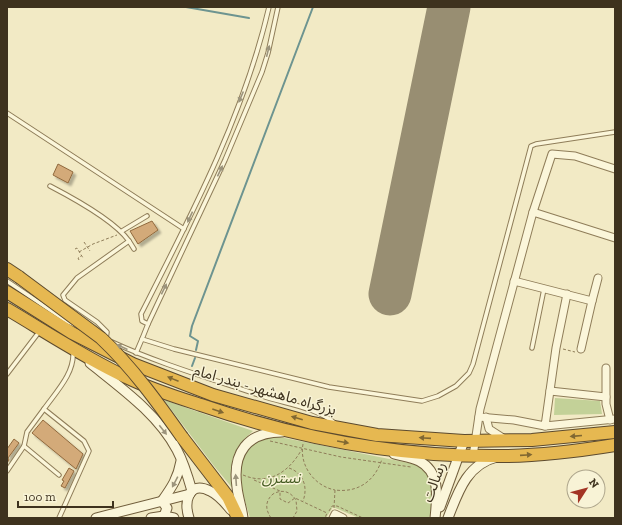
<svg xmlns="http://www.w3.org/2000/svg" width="622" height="525" font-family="'Zilla Slab','Noto Sans Arabic',serif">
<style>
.green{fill:#c3d198}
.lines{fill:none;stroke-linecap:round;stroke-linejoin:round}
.stream{stroke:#6d9490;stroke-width:2}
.runway{stroke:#988e72;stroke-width:43}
.building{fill:#d3aa79;stroke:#90693d;filter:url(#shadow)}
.lane-casing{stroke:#8f7d59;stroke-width:5.5}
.street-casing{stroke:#8f7d59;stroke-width:9}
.secondary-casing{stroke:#715e3c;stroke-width:11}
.highway-casing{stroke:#5c4a2e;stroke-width:14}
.path{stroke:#8f7d59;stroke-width:1;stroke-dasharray:3 2;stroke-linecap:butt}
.lane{stroke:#fbf6da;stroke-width:3.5}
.street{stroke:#fbf6da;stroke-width:7}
.secondary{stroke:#fbf6da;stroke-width:9}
.highway{stroke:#e6b851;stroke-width:12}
.highway-bridge-casing{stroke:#5c4a2e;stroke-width:14;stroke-linecap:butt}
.highway-bridge{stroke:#e6b851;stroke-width:12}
.oneway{fill:#9c947c}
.oneway2{fill:#816832}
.labels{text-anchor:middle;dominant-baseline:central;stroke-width:3;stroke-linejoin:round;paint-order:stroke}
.street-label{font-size:15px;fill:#3e321e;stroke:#f8f3d6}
.park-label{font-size:15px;font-style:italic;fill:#465c23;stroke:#f8f3d6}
</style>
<defs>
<filter id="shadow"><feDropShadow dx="3" dy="3" stdDeviation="1" flood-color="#0004"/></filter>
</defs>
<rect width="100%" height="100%" fill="#f2eac5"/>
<g class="green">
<polygon points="555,398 600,401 602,414 554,415"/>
<path d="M164 400 253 431C231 450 229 461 234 490L214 466Z"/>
<path d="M264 437H280L414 464C417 466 421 468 424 470 436 482 435 505 429 518H359L333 507 326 518H250C244 496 231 464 250 445 254 441 260 439 264 437Z"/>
</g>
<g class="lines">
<g class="stream">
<polyline points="186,7 249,18"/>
<polyline points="196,350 198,341 190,336 192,326 313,7"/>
<polyline points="192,366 195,358"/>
</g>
<polyline class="runway" points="390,294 449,7"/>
</g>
<g class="building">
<polygon points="58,164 73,172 68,183 53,175"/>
<polygon points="152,221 158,230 138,244 130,231"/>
<polygon points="43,420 83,454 76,469 32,433"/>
<polygon points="14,439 19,443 8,458 9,460 7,463 7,449"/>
<polygon points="69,468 74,471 65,488 61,486 64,481 62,480"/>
</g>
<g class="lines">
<defs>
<g id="lane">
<path d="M269 7C244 115 191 216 141 314L142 321 148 324 142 339 174 349 329 387 422 401 438 396 456 386 469 373 473 364 531 146 536 144 615 132"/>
<polyline points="7,113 184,229"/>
<path d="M50 186C73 198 115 221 129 241L77 278 63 295 65 300 97 322 107 332 106 339"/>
<polyline points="122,231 147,216"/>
<polyline points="129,241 134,249"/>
<polyline points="7,281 68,322 77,326"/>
<polyline points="148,324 225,160 262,72 268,53 278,7"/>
<path d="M112 342C160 364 212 379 262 396 286 404 316 407 336 424"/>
<polyline points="532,348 544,289"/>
<polyline points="136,353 142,339"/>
<polyline points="7,374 39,332"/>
<polyline points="44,409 27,432 24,446 59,475"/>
<polyline points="7,471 24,446"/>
<path d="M59 518 89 451 84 441 44 409C56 392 75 373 73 351"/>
</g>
<g id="street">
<polyline points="533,212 552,154 575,156 615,169"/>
<polyline points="514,281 592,301 598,278"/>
<polyline points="581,349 592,301"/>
<polyline points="606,368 606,404 610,420"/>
<polyline points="550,391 606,397"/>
<polyline points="479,417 514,420 545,426 556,348 567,294"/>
<polyline points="486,417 489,429 503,438"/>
<polyline points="545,426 615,419"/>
<polyline points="473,456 480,409 533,212 615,238"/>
<polyline points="333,518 335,514 343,518"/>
</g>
<g id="secondary">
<path d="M90 363C121 388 158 414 177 450 184 463 188 477 192 491"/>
<path d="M394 454C402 456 411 457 419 461 441 472 437 498 435 518"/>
<polyline points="440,507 464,441"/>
<path d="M164 516 167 508 162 501C172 487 178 478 181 461"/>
<polyline points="96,518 190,494"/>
<polyline points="151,518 164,516 174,518"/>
<path d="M189 518C184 502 188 480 210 491 219 495 225 503 231 510"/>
<path d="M243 518C242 508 238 498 237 487 232 453 247 432 282 432"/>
<path d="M448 518C458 492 467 464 497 457"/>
</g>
<g id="highway">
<polyline points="7,269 19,277"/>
<polyline points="7,292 72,333 133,364 213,395 312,423 377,435 464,441 532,440 615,432"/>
<path d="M7 309C46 332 85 358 126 377 150 389 176 397 201 405 297 438 399 457 500 456 538 456 578 451 615 445"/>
<polyline points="182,437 228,497 238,518"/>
</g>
</defs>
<use href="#lane" class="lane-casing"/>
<use href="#street" class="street-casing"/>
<use href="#secondary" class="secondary-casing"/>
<use href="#highway" class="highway-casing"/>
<g class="path">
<polyline points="84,242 90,251"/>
<polyline points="75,249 77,248 83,258"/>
<polyline points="79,252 93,244 117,235"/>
<polyline points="79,260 78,258 81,256"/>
<polyline points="563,349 575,352"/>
<polyline points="270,441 341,457 411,467"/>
<path d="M303 444C299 465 314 486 335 490"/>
<path d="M289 468C304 473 308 488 303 501"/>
<path d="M243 475C269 486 289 472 302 449"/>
<polyline points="254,480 280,491 280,499 288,503 295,498 327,513 325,518"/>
<path d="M334 508 335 490C358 493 375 481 382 459"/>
<polyline points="329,511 332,506 337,506 363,518"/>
<path d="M271 518C265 509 265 501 273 494 282 489 290 491 296 500L297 511 293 518"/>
</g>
<use href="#lane" class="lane"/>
<use href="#street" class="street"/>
<use href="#secondary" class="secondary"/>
<use href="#highway" class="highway"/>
<defs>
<path id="highway-bridge" d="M19 277 101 338C132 367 158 403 182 437"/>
</defs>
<use href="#highway-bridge" class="highway-bridge-casing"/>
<use href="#highway-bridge" class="highway-bridge"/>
</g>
<defs><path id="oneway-solid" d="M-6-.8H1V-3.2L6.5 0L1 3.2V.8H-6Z"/></defs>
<g class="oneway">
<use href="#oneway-solid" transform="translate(268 51) rotate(-76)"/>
<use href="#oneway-solid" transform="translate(241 97) rotate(113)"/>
<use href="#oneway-solid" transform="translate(220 171) rotate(-65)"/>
<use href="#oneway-solid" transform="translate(190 217) rotate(115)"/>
<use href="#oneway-solid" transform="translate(164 289) rotate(-64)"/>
<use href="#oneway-solid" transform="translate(122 347) rotate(-156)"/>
<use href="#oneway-solid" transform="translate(163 430) rotate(52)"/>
<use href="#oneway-solid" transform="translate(236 480) rotate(-94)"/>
<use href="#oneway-solid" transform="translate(175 482) rotate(118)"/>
</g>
<g class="oneway2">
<use href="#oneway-solid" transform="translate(173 379) rotate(-158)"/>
<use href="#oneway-solid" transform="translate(218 411) rotate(19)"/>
<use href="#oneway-solid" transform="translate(297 418) rotate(-164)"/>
<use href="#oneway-solid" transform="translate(576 436) rotate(175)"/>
<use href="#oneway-solid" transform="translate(425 438) rotate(-176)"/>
<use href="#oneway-solid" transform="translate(343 442) rotate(10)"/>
<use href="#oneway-solid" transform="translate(526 455) rotate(-4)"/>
</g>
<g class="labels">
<g class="street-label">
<text transform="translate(265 390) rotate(16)">بزرگراه ماهشهر - بندر امام</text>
<text transform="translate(434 482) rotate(-70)">رسالت</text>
</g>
<g class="park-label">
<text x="281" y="478">نسترن</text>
</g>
</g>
<rect width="622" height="525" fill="none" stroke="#3e321e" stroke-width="16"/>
<g transform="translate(586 489) rotate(54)"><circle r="19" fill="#f8f3d6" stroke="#aea68c"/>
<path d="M0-3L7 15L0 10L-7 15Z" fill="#a33424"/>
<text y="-6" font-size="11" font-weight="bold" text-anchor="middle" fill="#3e321e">N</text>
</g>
<path d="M18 501v6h95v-6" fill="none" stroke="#3e321e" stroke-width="2"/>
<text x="24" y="501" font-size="12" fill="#3e321e" stroke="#f8f3d6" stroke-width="3" paint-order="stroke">100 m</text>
</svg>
